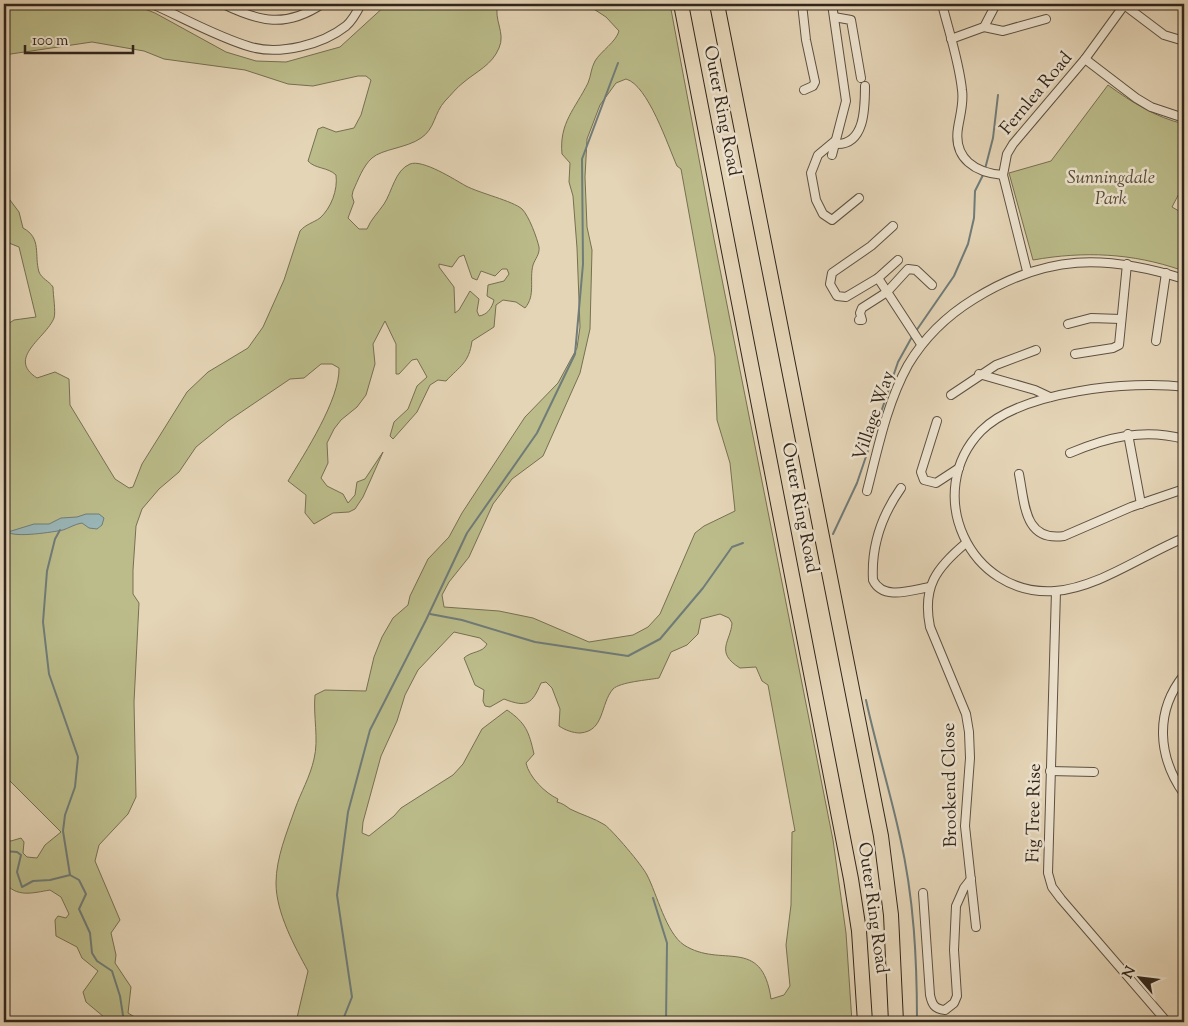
<svg xmlns="http://www.w3.org/2000/svg" width="1188" height="1026" font-family="'Sorts Mill Goudy',serif">
<style>
.green{fill:#bbbc8a;stroke:#767053;fill-rule:evenodd}
.water{fill:#99b6b8;stroke:#6f7c7a}
.lines{fill:none;stroke-linecap:round;stroke-linejoin:round}
.stream{stroke:#6f7c7a;stroke-width:2}
.street-casing{stroke:#5d5143;stroke-width:10}
.highway-casing{stroke:#30251c;stroke-width:16}
.street{stroke:#eee4d0;stroke-width:8}
.highway{stroke:#e5d5b7;stroke-width:14}
.labels{text-anchor:middle;dominant-baseline:central;stroke-width:5;stroke-linejoin:round;paint-order:stroke}
.street-label{font-size:18px;fill:#30251c;stroke:#eee4d0}
.park-label{font-size:18px;font-style:italic;fill:#534b38;stroke:#eee4d0}
</style>
<rect width="100%" height="100%" fill="#e5d5b7"/>
<filter id="stains"><feTurbulence type="fractalNoise" baseFrequency=".004" numOctaves="4"/><feColorMatrix values="0 0 0 0 .2 0 0 0 0 .09 0 0 0 0 .02 0 0 0 .5 -.17"/></filter>
<radialGradient id="worn" r=".72"><stop offset=".6" stop-color="#630" stop-opacity="0"/><stop offset="1" stop-color="#630" stop-opacity=".3"/></radialGradient>
<g class="green">
<path d="M4 4 137 6 155 13 226 52 256 61 286 62 340 47 387 4H498C493 19 506 33 499 48 492 65 477 71 464 82 457 87 451 95 445 101 434 113 435 129 421 138 407 148 382 149 372 158 363 166 358 180 353 191L352 196 354 202 348 218 359 229H367C371 219 378 213 384 204 392 192 395 170 410 164 423 159 455 180 466 186 479 193 513 201 522 209 529 216 537 238 539 247 540 254 535 259 533 265 529 280 536 295 525 308L516 302 503 300 496 305 494 327 472 341C469 363 460 366 446 381L438 380 430 385 417 412 393 439 390 436 394 422 408 409 417 386 427 377 417 359 412 360 399 374H396V344L385 321 373 344 375 364 366 395 357 407 341 420 334 429 327 443 328 463 321 478 327 486 343 494 348 503 355 495 357 482 365 479 383 452 363 497 355 509 349 512 333 513 314 524 305 513 306 495 288 481C305 453 340 399 339 368L332 364H321L304 378 290 379 228 421 196 447 179 472 159 489 142 509 136 526 133 570V594L139 603 134 702 136 797 128 814 99 845 95 861 120 920 111 933 116 955 115 963 131 987 128 1013 143 1022H110L86 1002 83 992 98 971 82 958 77 947 56 936 55 920 58 916 66 918 69 914 61 897 50 890C32 893 17 898 4 882V839L11 841 21 838 24 842 23 853 27 857 37 858 45 845 61 832 4 775V332L5 326 14 320 36 317 19 247 4 241V192L19 212 23 228C42 238 34 255 39 272 42 279 49 281 53 287 53 295 56 312 54 318 46 338 6 358 37 378L55 372 69 379 70 405 115 479 129 488 133 487 142 464 187 392 208 372 248 348 263 327 284 280 300 231C306 224 313 223 320 218 331 208 338 190 336 175 328 167 315 169 308 161L318 129 323 127 336 132 354 128 361 115 371 80 366 76H358L313 86 288 84 245 70 164 59 144 51 92 42 4 55ZM464 255 472 278 477 280 481 271 495 276 502 269H507L509 274 504 281 488 285 487 296 494 300C492 308 487 315 479 316L477 311 479 299 470 291 459 310 455 313 454 287 439 267V264L452 267 459 257Z"/>
<path d="M586 4H670L714 239 833 840 846 933 852 1022H296L308 971C295 947 276 913 276 883 276 858 287 832 295 809 301 792 310 777 314 759 319 739 313 716 315 695L325 690 366 691 374 657 382 637 393 618 408 605 410 596 428 559 449 537 462 513 525 417 558 383 577 348 580 327 577 248 573 196 569 182 570 163 562 154C559 123 575 109 588 83 591 76 591 68 595 61 601 51 616 42 619 31L606 17ZM626 79C648 85 668 146 677 166L681 169 715 357 717 420 730 463 735 511 704 526 695 533 660 614 648 627 633 635 589 642 533 618 499 611 444 607 442 595 449 582 469 557 493 504 512 479 543 456 580 373 590 329 592 250 587 227 585 177 587 139 600 105 616 83ZM720 614 729 618 732 623C731 641 714 652 740 668L756 667 762 681 768 685 795 831 792 832 791 905 786 945 790 986 784 995 771 999C762 935 721 969 684 945 666 933 657 894 647 875 642 865 613 831 605 825 594 818 582 815 570 809 566 806 562 803 557 802L558 799C545 793 529 777 526 763L534 754C529 732 526 723 507 710L482 729 463 764 453 775 401 808 394 816 369 836 362 833 363 822 381 756 397 721 405 695 418 670 454 632 480 638 487 644C483 653 471 651 464 658L475 685 484 690 483 701 485 706 490 707 504 699C527 708 532 704 541 683L546 682 552 688 560 709 559 726C565 730 573 733 580 733 605 731 600 704 613 689 620 682 648 680 659 678L671 652 687 645 698 634 701 619Z"/>
<path d="M1108 85C1133 103 1155 117 1184 124V184L1172 207 1184 214 1182 225 1184 264 1181 270C1132 253 1084 251 1033 260L1009 173 1051 161Z"/>
</g>
<path class="water" d="M86 514H99L104 518 102 525 97 529 89 528 82 523C75 524 69 528 63 530 53 532 15 538 8 532L34 524H49L61 518 77 517Z"/>
<g class="lines">
<g class="stream">
<polyline points="985,169 993,138 998,95"/>
<polyline points="916,331 954,276 968,244 974,218 975,191 984,173"/>
<polyline points="60,530 55,539 47,571 43,622 49,674 78,757 75,787 65,815 63,831 70,875"/>
<polyline points="833,534 857,483 898,362 913,335"/>
<polyline points="430,614 462,620 535,642 628,656 660,639 703,588 732,547 743,543"/>
<path d="M866 700C876 746 890 791 900 837 914 898 917 960 917 1022"/>
<polyline points="4,851 17,852 21,855 17,872 22,887 33,881 50,880 70,875 79,880 86,894 79,909 90,933 92,953 97,961 112,971 120,996 124,1022"/>
<polyline points="653,898 667,943 666,1022"/>
<polyline points="342,1022 352,997 337,895 348,812 370,730 426,620 467,533 537,433 575,354 583,264 582,159 618,63"/>
</g>
<defs>
<g id="street">
<path d="M152 4C184 18 217 37 251 47 280 55 322 45 346 26 353 20 357 12 361 4"/>
<path d="M223 4C260 22 286 28 322 4"/>
<polyline points="802,4 806,40 815,82 813,86 804,90"/>
<polyline points="832,4 846,101 832,155"/>
<path d="M942 4C949 32 959 61 962 90 964 103 960 115 958 128 953 159 976 173 1003 175"/>
<polyline points="1123,4 1164,35 1184,41"/>
<polyline points="834,17 851,20 861,78"/>
<polyline points="984,27 1003,31 1046,19"/>
<polyline points="951,39 984,27 996,4"/>
<polyline points="1085,59 1136,98 1151,107 1184,118"/>
<polyline points="836,140 818,155 811,173 816,200 823,214 832,220 859,198"/>
<path d="M835 144C865 146 865 108 865 86"/>
<polyline points="893,226 871,246 832,273 830,284 837,296 846,297 878,278 898,260"/>
<polyline points="1027,271 1003,175 1007,154 1013,144 1085,59 1125,4"/>
<polyline points="878,278 921,344"/>
<polyline points="859,320 862,320 860,313 862,308 887,292 908,269 916,270 932,285"/>
<polyline points="1068,324 1091,318 1121,319"/>
<polyline points="1156,341 1166,273"/>
<polyline points="1075,354 1113,348 1119,345 1127,264"/>
<polyline points="979,374 1035,390 1050,397"/>
<path d="M1184 387C1131 380 1021 391 981 431 922 492 969 597 1055 591 1098 588 1144 554 1184 538"/>
<polyline points="951,395 996,365 1036,350"/>
<polyline points="937,421 921,472 924,480 936,483 959,468"/>
<polyline points="1128,434 1141,504"/>
<path d="M1070 453C1108 437 1144 428 1184 439"/>
<path d="M1019 474C1025 504 1024 542 1064 536L1131 507 1184 489"/>
<path d="M901 488C882 515 871 545 873 580 883 601 912 590 930 587"/>
<path d="M867 491C878 448 887 403 908 365 924 338 948 315 974 299 1047 254 1105 254 1184 279"/>
<path d="M966 543C936 568 922 587 930 627L966 714 969 732 970 758 965 826 976 927"/>
<polyline points="1056,591 1048,873 1052,887 1061,899 1167,1022"/>
<path d="M1184 675C1154 712 1158 757 1184 794"/>
<polyline points="1050,771 1094,772"/>
<path d="M923 893 930 995C932 1004 934 1009 945 1010L954 1003 957 996 954 950 956 906 964 888 971 879"/>
</g>
<g id="highway">
<polyline points="681,4 851,879 859,931 865,1022"/>
<polyline points="717,4 881,836 891,915 896,1022"/>
</g>
</defs>
<use href="#street" class="street-casing"/>
<use href="#highway" class="highway-casing"/>
<use href="#street" class="street"/>
<use href="#highway" class="highway"/>
</g>
<g class="labels">
<g class="street-label">
<text transform="translate(1037 94) rotate(-50)">Fernlea Road</text>
<text transform="translate(721 111) rotate(79)">Outer Ring Road</text>
<text transform="translate(875 416) rotate(-71)">Village Way</text>
<text transform="translate(799 508) rotate(79)">Outer Ring Road</text>
<text transform="translate(951 785) rotate(-91)">Brookend Close</text>
<text transform="translate(1035 813) rotate(-89)">Fig Tree Rise</text>
<text transform="translate(872 908) rotate(82)">Outer Ring Road</text>
</g>
<g class="park-label">
<text x="1111" y="179">Sunningdale<tspan x="1111" dy="21">Park</tspan></text>
</g>
</g>
<rect width="1188" height="1026" fill="none" stroke="#e5d5b7" stroke-width="20"/>
<rect x="5" y="5" width="1178" height="1016" fill="none" stroke="#30251c" stroke-width="2.5"/>
<rect x="10" y="10" width="1168" height="1006" fill="none" stroke="#30251c"/>
<g transform="translate(1140 978) rotate(298)" stroke="#eee4d0" stroke-width="4" paint-order="stroke">
<path d="M0-4L9 19L0 12L-9 19Z" fill="#30251c"/>
<text y="-8" font-size="14" font-weight="bold" text-anchor="middle" fill="#30251c">N</text>
</g>
<path d="M25 45v8h108v-8" fill="none" stroke="#30251c" stroke-width="2.5"/>
<text x="32" y="45" font-size="15" fill="#30251c" stroke="#eee4d0" stroke-width="4" paint-order="stroke">100 m</text>
<rect width="100%" height="100%" filter="url(#stains)"/>
<rect width="100%" height="100%" fill="url(#worn)"/>
</svg>
